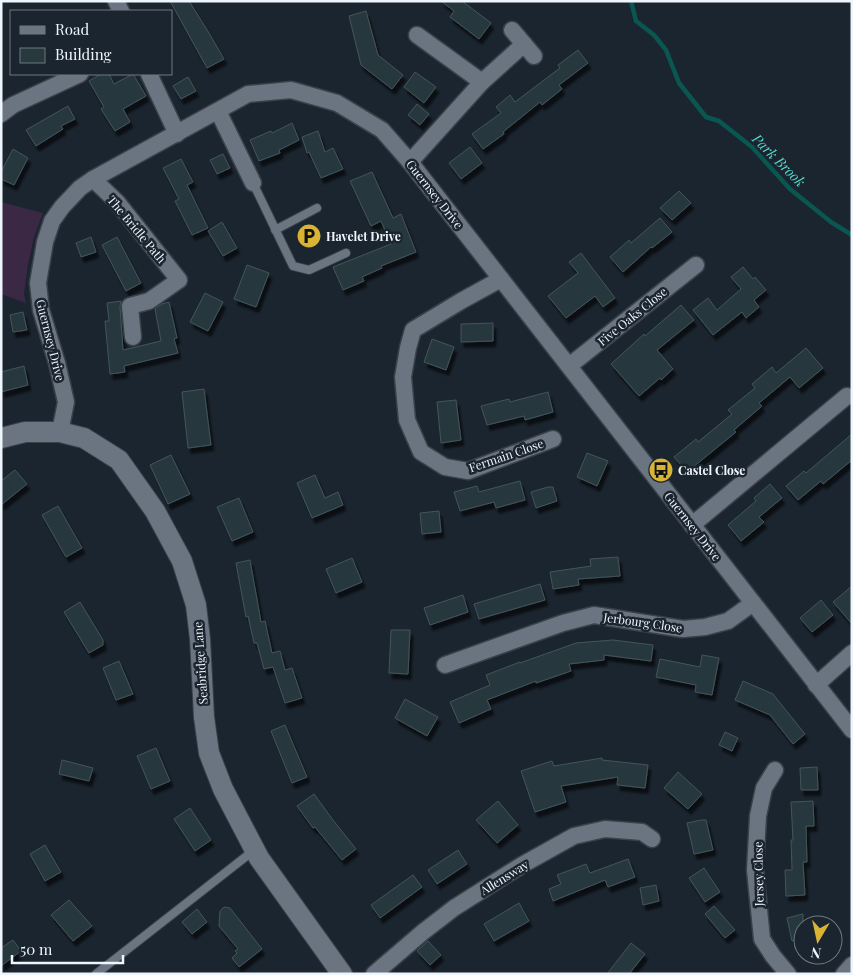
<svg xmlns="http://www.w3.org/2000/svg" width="853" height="975" font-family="'Playfair Display',serif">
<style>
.green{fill:#3a2844}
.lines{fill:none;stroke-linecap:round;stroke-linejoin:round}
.stream{stroke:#0a5650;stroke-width:4.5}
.building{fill:#28393d;stroke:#43545a;filter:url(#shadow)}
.service-casing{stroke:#394149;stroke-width:10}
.minor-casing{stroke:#394149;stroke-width:19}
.tertiary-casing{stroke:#394149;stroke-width:22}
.service{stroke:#6a7581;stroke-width:8}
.minor{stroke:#6a7581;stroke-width:16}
.tertiary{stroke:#6a7581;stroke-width:20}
.labels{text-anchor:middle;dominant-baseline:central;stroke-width:5;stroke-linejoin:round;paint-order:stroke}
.street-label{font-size:12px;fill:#eff5fc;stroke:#1b252f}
.poi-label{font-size:12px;font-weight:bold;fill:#eff5fc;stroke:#1b252f;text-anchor:start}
.water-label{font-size:14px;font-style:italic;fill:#57dacd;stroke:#1b252f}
</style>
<defs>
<filter id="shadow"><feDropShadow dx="3" dy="5.5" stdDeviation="1" flood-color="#0009"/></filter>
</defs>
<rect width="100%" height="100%" fill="#1b252f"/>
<polygon class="green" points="1,202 43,213 34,237 28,264 24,294 26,303 1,294"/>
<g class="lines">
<polyline class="stream" points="631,1 636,21 654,35 666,50 679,83 706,117 719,121 752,147 790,189 831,222 852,235"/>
</g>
<g class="building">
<polygon points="170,1 189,1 209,33 224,59 207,68"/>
<polygon points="441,1 462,1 491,23 479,39 450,17 454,11"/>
<polygon points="366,11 378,55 403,75 392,89 361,65 349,16"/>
<polygon points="578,50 588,63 559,85 562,89 542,105 540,102 503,132 504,134 483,149 472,134 501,113 496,107 510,95 515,102 560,68 558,65"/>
<polygon points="415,72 436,87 424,103 404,87"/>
<polygon points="101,74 109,74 114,84 133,74 146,96 123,109 130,122 115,131 101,109 104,107 89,81"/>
<polygon points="188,77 196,91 181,99 173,86"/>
<polygon points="417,104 429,114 420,125 408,115"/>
<polygon points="68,106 75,119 61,126 63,129 36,146 26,130"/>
<polygon points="292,123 299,140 279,150 280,153 259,161 250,140 271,131 272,133"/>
<polygon points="318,131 325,152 333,148 343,169 321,178 309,152 307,153 302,137"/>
<polygon points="470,147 482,163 461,179 449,163"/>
<polygon points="13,149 28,158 14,185 1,179 1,172"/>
<polygon points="223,154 230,168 217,174 210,160"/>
<polygon points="181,159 193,182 187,185 208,228 192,235 175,201 179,199 163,168"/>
<polygon points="372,172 393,218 401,214 416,252 381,266 382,268 362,277 364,281 343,290 333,267 391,244 381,221 371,226 350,181"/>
<polygon points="679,191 691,203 672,220 660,208"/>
<polygon points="660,218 672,232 652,248 651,247 623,272 610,257 629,240 631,243"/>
<polygon points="222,222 237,248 223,256 208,231"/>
<polygon points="91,237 96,252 81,257 76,243"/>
<polygon points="117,237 141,283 126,291 102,245"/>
<polygon points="581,253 615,298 603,307 595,296 566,318 548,296 578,273 569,262"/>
<polygon points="247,265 269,273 256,307 234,299"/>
<polygon points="743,267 753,279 755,277 766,290 754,300 759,307 746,318 742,312 713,335 693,310 708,298 717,310 741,289 731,277"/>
<polygon points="205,293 223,302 208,331 190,322"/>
<polygon points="121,301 120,307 123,350 161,341 155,309 162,304 169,302 177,338 174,339 178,353 124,366 125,372 110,374 105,321 109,321 107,303"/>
<polygon points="681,305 694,320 657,350 673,369 661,380 660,378 639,396 611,364 644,334 645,336"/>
<polygon points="23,312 27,330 13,332 10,315"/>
<polygon points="493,323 493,341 461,342 461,324"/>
<polygon points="432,339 454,347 446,370 424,362"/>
<polygon points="806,348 823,368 799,388 790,377 759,403 762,406 734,430 736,432 687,472 674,457 696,439 698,442 732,414 728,410 755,388 752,384 772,367 776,373"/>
<polygon points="24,366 28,385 1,392 1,372"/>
<polygon points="204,389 211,445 188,448 182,392"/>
<polygon points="548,392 553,412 525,420 524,416 487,425 481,406 509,399 510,402"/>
<polygon points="456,400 461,440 441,443 437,402"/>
<polygon points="852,434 852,460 823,484 821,481 798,500 786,486 804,471 806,473"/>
<polygon points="587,453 608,461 597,486 577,477"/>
<polygon points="171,455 190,494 168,504 150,465"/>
<polygon points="15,470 27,484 1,505 1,481"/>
<polygon points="315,475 325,498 338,492 343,505 312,518 297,483"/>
<polygon points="520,481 525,500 496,508 494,502 460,511 454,492 477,486 479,492"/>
<polygon points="770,484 782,498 759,517 764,522 741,541 728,525 756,501 754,498"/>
<polygon points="548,487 553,487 557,501 536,508 531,492"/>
<polygon points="239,498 253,532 232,541 217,507"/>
<polygon points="58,506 82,548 66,557 42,515"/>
<polygon points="439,511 441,532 422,534 420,513"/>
<polygon points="618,557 620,576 578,579 579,585 553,589 550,572 591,566 590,559"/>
<polygon points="352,558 362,582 336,593 326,569"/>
<polygon points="250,560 261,622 265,621 272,653 280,651 285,670 292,668 302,698 285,703 273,667 264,669 257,643 254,643 248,616 246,617 236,563"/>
<polygon points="540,584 545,600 479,619 474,604"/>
<polygon points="852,586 852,624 833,602"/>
<polygon points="463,595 468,612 430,625 424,608"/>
<polygon points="821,600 833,615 812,632 800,618"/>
<polygon points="80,602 103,640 103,645 89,653 64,612"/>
<polygon points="391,630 410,630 408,674 389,673"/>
<polygon points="613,640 653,645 651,661 604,655 604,660 569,664 571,671 536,683 536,681 487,700 491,709 459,723 450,702 490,685 486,675 520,662 520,663 576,643"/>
<polygon points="702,655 719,658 712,695 695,692 696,685 656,677 660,659 700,667"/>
<polygon points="119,661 133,694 116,700 103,668"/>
<polygon points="743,681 773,694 805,734 793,744 770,715 735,700"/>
<polygon points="405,699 438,717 427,736 395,718"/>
<polygon points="285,725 307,777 292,783 271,731"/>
<polygon points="725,732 738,738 732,751 719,745"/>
<polygon points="156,748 170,781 151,789 137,756"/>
<polygon points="602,758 602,760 648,765 645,788 617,785 618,777 561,786 566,802 535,812 521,771 552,761 554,766"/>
<polygon points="62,760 93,768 89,781 59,774"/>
<polygon points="817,767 818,790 801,790 800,768"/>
<polygon points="678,772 702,794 688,809 664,788"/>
<polygon points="314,794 333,820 356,849 342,860 315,827 313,828 297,806"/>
<polygon points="498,801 518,825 497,843 476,820"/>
<polygon points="813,801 814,826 806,826 807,862 803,862 805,895 786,896 785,870 792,870 791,840 793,840 791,802"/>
<polygon points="190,808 211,840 195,851 174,819"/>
<polygon points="701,820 706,820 713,850 694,854 687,823"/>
<polygon points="45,845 61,872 45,881 30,854"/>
<polygon points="458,850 467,864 437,884 428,870"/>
<polygon points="628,859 635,877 608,887 605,880 553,901 549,889 561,884 557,875 586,864 590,873"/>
<polygon points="704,868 720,892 705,902 689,878"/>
<polygon points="413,875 422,887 380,918 371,905"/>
<polygon points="656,885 659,901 643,905 640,888"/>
<polygon points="69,900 92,926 73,941 51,915"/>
<polygon points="519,903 529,921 494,941 484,924"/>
<polygon points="714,906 735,930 725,938 705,914"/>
<polygon points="224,907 230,908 262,949 239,967 232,958 237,953 235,951 238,949 219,926 220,911"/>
<polygon points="197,909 207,922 192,934 182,922"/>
<polygon points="803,914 803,939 792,941 787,918"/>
<polygon points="13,940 21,951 1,966 1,948"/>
<polygon points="428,941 441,955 430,965 417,951"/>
<polygon points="631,943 645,954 629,974 607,974"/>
</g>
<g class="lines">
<defs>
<g id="service">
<polyline points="253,183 293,266 309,270 346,253"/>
<polyline points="275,230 317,208"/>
<polyline points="96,974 253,851"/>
</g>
<g id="minor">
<polyline points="116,1 121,11"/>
<polyline points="512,30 534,56"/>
<polyline points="417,35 482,82"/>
<polyline points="149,74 177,134"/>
<polyline points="218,111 253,183"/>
<polyline points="1,114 13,105 80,74"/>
<polyline points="410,162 482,82 524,44"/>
<polyline points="93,179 117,202 179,280 149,301 130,306 133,337"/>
<polyline points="501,279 461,301 413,330 408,348 403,377 407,420 421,452 445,467 468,471 553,439"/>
<polyline points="569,366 696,265"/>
<polyline points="60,432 66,402 57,363 41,310 38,283 45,242 52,221 62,207 80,188 93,179 248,94 291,90 337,103 382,130 410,162 852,730"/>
<polyline points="692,525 847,396"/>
<polyline points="445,665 563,623 594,615 683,629 705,627 728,621 753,603"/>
<polyline points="816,685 852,653"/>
<polyline points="775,770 764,788 758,816 755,870 762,939 773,956 788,974"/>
<polyline points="374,974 423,932 454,908 522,865 574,836 605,829 642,832 652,839"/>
<polyline points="844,974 852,965"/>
</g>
<polyline id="tertiary" points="1,438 25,432 60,432 84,438 119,460 155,511 182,561 196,605 200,639 204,717 209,753 223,789 259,858 342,974"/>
</defs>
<use href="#service" class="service-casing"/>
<use href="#minor" class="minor-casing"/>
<use href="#tertiary" class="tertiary-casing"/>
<use href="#service" class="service"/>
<use href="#minor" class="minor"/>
<use href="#tertiary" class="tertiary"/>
</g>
<defs>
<symbol id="parking-disc" viewBox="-11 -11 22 22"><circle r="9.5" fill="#d9b434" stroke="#1b252f"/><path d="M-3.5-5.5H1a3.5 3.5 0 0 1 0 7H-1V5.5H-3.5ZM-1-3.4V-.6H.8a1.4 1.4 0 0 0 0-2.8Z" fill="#111"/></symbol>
<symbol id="bus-disc" viewBox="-11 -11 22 22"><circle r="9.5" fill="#d9b434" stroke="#1b252f"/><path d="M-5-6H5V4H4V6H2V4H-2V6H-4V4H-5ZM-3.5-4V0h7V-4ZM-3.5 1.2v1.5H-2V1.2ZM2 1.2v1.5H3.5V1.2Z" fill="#111"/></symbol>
</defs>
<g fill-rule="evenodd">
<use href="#parking-disc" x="295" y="222" width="28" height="28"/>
<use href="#bus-disc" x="647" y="456" width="28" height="28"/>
</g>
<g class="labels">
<g class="street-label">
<text transform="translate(435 194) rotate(52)">Guernsey Drive</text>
<text transform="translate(137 229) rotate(50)">The Bridle Path</text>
<text transform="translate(632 316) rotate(-39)">Five Oaks Close</text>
<text transform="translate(51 340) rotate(76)">Guernsey Drive</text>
<text transform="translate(506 455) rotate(-19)">Fermain Close</text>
<text transform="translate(693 526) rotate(52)">Guernsey Drive</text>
<text transform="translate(643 622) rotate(8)">Jerbourg Close</text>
<text transform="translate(200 663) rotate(-94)">Seabridge Lane</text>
<text transform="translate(758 874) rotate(-91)">Jersey Close</text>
<text transform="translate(504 877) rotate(-32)">Allensway</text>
</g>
<g class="poi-label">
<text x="326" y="236">Havelet Drive</text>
<text x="678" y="470">Castel Close</text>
</g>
<g class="water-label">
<text transform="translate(779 160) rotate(45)">Park Brook</text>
</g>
</g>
<rect width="853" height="975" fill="none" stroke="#eff5fc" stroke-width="5"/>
<rect x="10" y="10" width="162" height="65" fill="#1b252f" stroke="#707881"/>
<rect x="20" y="26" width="25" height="8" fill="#6a7581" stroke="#707881"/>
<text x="55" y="35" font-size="15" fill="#eff5fc">Road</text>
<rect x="20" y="48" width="25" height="15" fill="#28393d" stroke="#707881"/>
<text x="55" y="60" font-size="15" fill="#eff5fc">Building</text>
<g transform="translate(818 940) rotate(189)"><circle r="24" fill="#1b252f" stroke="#707881"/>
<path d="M0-4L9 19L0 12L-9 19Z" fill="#d9b434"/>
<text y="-8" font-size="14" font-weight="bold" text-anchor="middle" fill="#eff5fc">N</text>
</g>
<path d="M12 955v8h111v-8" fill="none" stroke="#eff5fc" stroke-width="2.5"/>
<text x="20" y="955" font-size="15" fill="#eff5fc" stroke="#1b252f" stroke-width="4" paint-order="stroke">50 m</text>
</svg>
